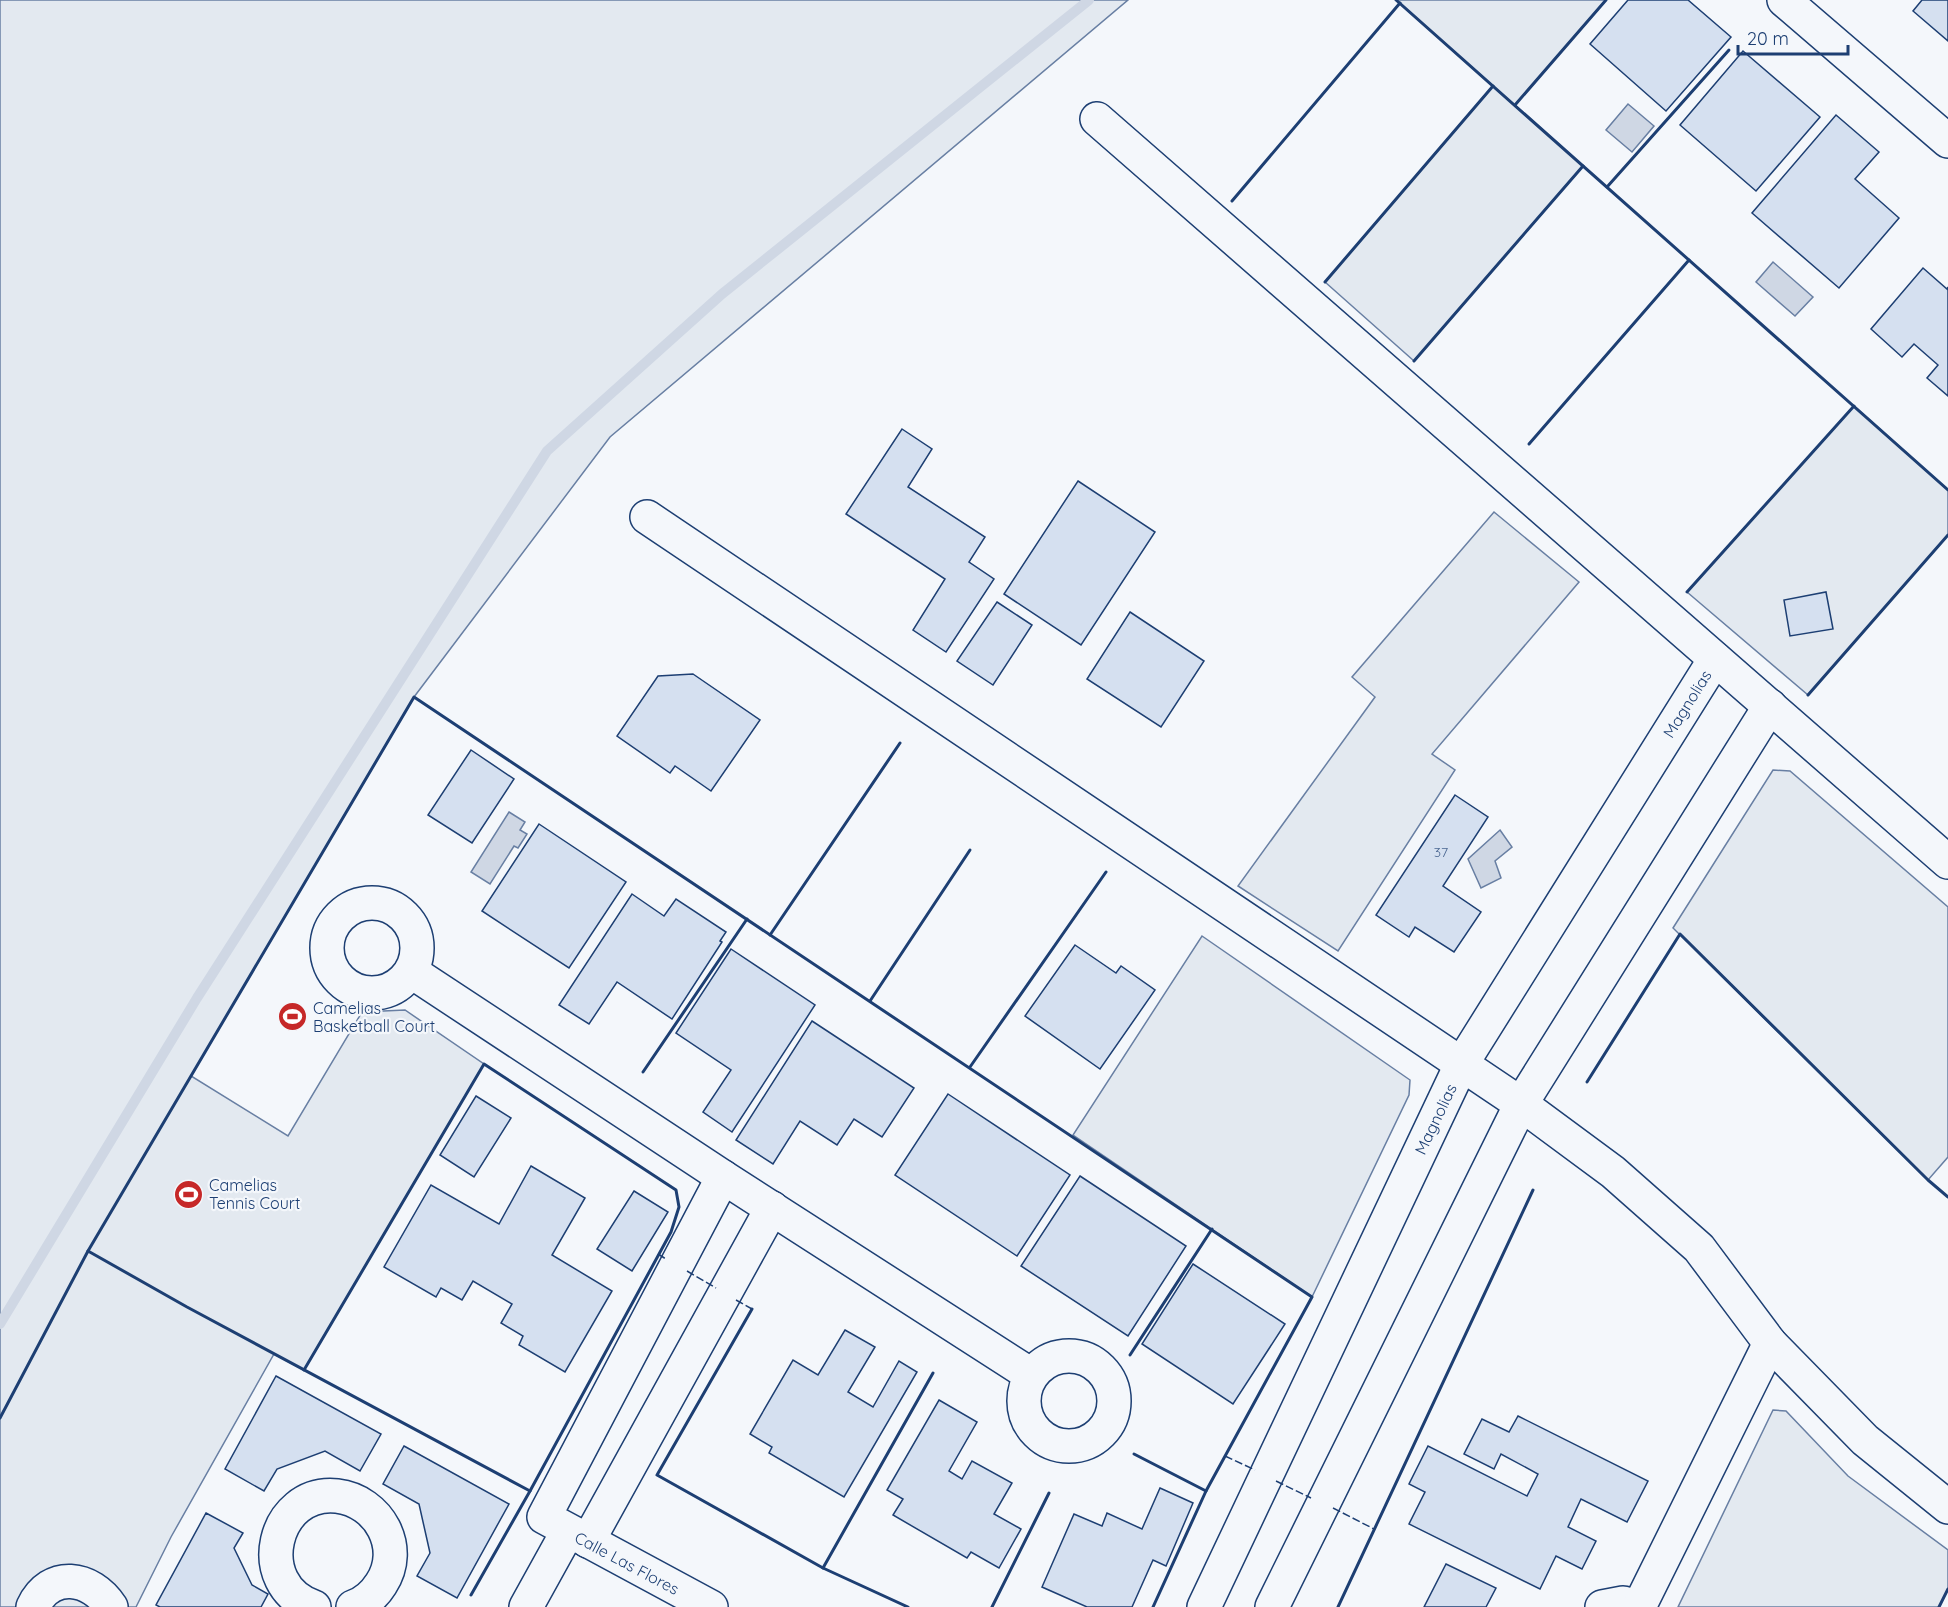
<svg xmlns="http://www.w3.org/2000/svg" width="1948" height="1607" font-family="Quicksand,sans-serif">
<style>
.green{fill:#e3e9f0;stroke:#687fa3;stroke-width:1.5}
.water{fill:#cfd7e4;stroke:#687fa3;stroke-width:1.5}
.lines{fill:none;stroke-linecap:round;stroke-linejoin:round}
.stream{stroke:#cfd7e4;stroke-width:10}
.building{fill:#d5e0f0;stroke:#1d3f73;stroke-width:1.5}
.minor-casing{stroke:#1d3f73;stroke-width:36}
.minor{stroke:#f4f7fb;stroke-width:33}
.fence{stroke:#1d3f73;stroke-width:1.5;stroke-dasharray:8 3;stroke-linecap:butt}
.wall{stroke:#1d3f73;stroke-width:3}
.labels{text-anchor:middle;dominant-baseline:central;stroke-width:4.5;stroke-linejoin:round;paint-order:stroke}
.number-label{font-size:14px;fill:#4b6792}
.street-label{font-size:16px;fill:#1d3f73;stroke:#f4f7fb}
.poi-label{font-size:16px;fill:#1d3f73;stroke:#f4f7fb;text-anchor:start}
</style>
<rect width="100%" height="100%" fill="#f4f7fb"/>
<g class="green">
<polygon points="0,0 1128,0 610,437 414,697 191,1076 288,1136 362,1012 405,1010 484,1064 304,1370 274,1354 171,1537 136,1607 0,1607"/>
<polygon points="1396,0 1606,0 1515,105 1583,166 1414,361 1325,282 1493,86"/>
<polygon points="1854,406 1948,490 1948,535 1808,695 1687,592"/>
<polygon points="1494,512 1579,582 1432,754 1455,770 1338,951 1238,886 1375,697 1352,677"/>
<polygon points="1773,770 1790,771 1948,907 1948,1157 1928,1180 1673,928"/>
<polygon points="1202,936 1410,1080 1409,1095 1312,1297 1073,1135"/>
<polygon points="1773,1410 1786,1411 1848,1476 1948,1550 1948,1589 1939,1607 1678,1607"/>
</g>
<g class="water">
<polygon points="1628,104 1654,126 1632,152 1606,130"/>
<polygon points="1773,262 1813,297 1795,316 1756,282"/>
<polygon points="509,812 525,822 520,830 527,834 518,848 514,846 490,884 471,872"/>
<polygon points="1500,830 1512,847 1495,861 1501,878 1481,888 1468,859"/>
</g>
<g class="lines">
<polyline class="stream" points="0,1324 197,998 547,451 722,294 1089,0"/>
</g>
<g class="building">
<polygon points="1628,0 1688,0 1731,37 1666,111 1590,44"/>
<polygon points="1922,0 1948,0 1948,41 1913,11"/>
<polygon points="1743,51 1820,117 1756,191 1680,125"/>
<polygon points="1836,115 1879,152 1855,179 1899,218 1839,288 1752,213"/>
<polygon points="1923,268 1947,289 1948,287 1948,396 1927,378 1938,365 1914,344 1902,357 1871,329"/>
<polygon points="902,429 932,449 908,487 985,537 969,562 994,579 946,652 913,630 945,579 846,514"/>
<polygon points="1078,481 1155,532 1081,645 1004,594"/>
<polygon points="1826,592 1833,629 1790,636 1784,600"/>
<polygon points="997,602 1032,625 993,685 957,661"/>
<polygon points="1130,612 1204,661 1161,727 1087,679"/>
<polygon points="693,674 760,720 711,791 675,766 670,773 617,736 658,676"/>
<polygon points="471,750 514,779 472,843 428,815"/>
<polygon points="1455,795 1488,817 1443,886 1481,912 1454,952 1415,927 1409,937 1376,915"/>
<polygon points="539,824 626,882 569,968 482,911"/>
<polygon points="632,894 664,916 676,899 726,932 720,941 722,942 672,1019 617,982 589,1024 559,1005"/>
<polygon points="1075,945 1116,973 1121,966 1155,990 1100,1069 1025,1016"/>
<polygon points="731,949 815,1005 732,1132 703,1112 731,1070 676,1033"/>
<polygon points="812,1021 914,1088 882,1137 854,1119 837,1145 800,1121 773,1164 736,1140"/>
<polygon points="948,1094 1070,1175 1017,1256 895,1175"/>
<polygon points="476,1096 511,1118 474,1177 440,1155"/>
<polygon points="531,1166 585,1198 552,1255 612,1291 565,1372 519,1345 523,1336 501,1323 512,1304 473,1281 462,1300 441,1288 436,1297 384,1267 431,1185 499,1224"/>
<polygon points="1080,1176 1186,1246 1128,1336 1021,1266"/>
<polygon points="634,1191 668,1212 632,1271 597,1249"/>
<polygon points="1193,1264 1285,1324 1233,1404 1142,1344"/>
<polygon points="845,1330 875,1347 848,1392 873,1407 899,1361 917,1372 844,1497 769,1453 772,1447 750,1434 793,1360 818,1375"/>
<polygon points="276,1376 381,1434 360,1471 325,1451 277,1469 264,1491 225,1469"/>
<polygon points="939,1400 977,1422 949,1471 962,1479 972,1461 1012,1483 994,1514 1021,1529 999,1568 971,1552 967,1558 893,1515 903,1499 887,1490"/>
<polygon points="1518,1416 1648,1481 1627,1522 1581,1499 1568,1527 1596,1541 1582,1569 1556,1556 1540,1589 1409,1524 1425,1492 1409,1484 1428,1446 1527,1496 1538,1474 1501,1454 1494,1469 1464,1454 1482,1419 1509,1432"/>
<polygon points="404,1446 509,1504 457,1598 417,1576 430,1553 419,1504 383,1484"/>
<polygon points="1160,1488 1193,1503 1166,1566 1153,1560 1132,1607 1087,1607 1042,1587 1074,1514 1102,1526 1107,1513 1142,1529"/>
<polygon points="206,1513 243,1533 234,1548 252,1585 268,1594 261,1607 160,1607 156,1605"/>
<polygon points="1446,1564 1496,1588 1486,1607 1424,1607"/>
</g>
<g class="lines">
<defs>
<g id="minor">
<polyline points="1784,0 1948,141"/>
<polyline points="1097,119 1948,862"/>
<polyline points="647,517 1521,1104 1613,1172 1699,1248 1770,1343 1865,1440 1948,1507"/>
<circle cx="372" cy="948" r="45"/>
<polyline points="412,972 723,1177 1031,1375"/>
<circle cx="1069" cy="1401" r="45"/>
<polyline points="588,1541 772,1208"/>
<path d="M33 1607C50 1570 91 1576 111 1607"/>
<path d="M314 1607C250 1585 273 1489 337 1496 379 1501 405 1548 381 1584 374 1595 365 1603 353 1607"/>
<polyline points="526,1607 568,1531"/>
<polyline points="711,1607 544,1517 723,1177"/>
<path id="s1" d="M1204 1607 1461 1065 1715 659"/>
<polyline points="1272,1607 1521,1104 1770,706"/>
<polyline points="1602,1607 1623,1603 1638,1607"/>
<polyline points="1639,1607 1770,1343"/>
</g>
</defs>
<use href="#minor" class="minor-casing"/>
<use href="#minor" class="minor"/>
<g class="fence">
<polyline points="658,1254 666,1259"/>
<polyline points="687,1271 716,1288"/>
<polyline points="736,1300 752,1309"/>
<polyline points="1225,1456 1255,1470"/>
<polyline points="1276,1481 1311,1498"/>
<polyline points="1333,1508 1374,1529"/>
</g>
<g class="wall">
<polyline points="1396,0 1948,490"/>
<polyline points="1515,105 1606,0"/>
<polyline points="1607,187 1729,50"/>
<polyline points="1232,201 1400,3"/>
<polyline points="1325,282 1493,86"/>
<polyline points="1414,361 1583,166"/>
<polyline points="1529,444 1689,260"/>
<polyline points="1687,592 1854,406"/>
<polyline points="1808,695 1948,535"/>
<polyline points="770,935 900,743"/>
<polyline points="870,1001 970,850"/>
<polyline points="970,1067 1106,872"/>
<polyline points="643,1072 747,919"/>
<polyline points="1587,1082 1680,934 1928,1180 1948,1197"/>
<polyline points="88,1251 414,697 1312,1297 1206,1491 1153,1607"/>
<polyline points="752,1309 657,1475 823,1568 908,1607"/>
<polyline points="1130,1355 1212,1229"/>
<polyline points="304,1370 484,1064 676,1190 679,1207 671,1232 530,1491"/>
<polyline points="0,1418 88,1251 187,1307 530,1491 471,1595"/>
<polyline points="1134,1454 1206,1491"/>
<polyline points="823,1568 933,1373"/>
<polyline points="992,1607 1049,1493"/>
<polyline points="1338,1607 1533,1190"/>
<polyline points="1939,1607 1948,1589"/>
</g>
</g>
<defs>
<symbol id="stadium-disc" viewBox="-11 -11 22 22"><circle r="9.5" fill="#c62828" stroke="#f4f7fb"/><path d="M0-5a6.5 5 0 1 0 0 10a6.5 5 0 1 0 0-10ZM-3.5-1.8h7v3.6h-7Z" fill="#fff"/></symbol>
</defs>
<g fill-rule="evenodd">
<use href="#stadium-disc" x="276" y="1000" width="33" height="33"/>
<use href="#stadium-disc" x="172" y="1178" width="33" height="33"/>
</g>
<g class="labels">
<g class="number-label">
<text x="1441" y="852">37</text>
</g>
<g class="street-label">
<text stroke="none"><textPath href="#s1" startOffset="1026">Magnolias</textPath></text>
<text stroke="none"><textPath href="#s1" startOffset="540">Magnolias</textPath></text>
<text transform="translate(627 1563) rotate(28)">Calle Las Flores</text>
</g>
<g class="poi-label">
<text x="313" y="1008">Camelias<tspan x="313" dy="18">Basketball Court</tspan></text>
<text x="209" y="1185">Camelias<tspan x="209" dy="18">Tennis Court</tspan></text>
</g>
</g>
<path d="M1738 45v9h110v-9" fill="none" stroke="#1d3f73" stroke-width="3"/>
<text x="1747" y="45" font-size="18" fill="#1d3f73" stroke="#f4f7fb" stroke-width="4.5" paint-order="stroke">20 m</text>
</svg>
